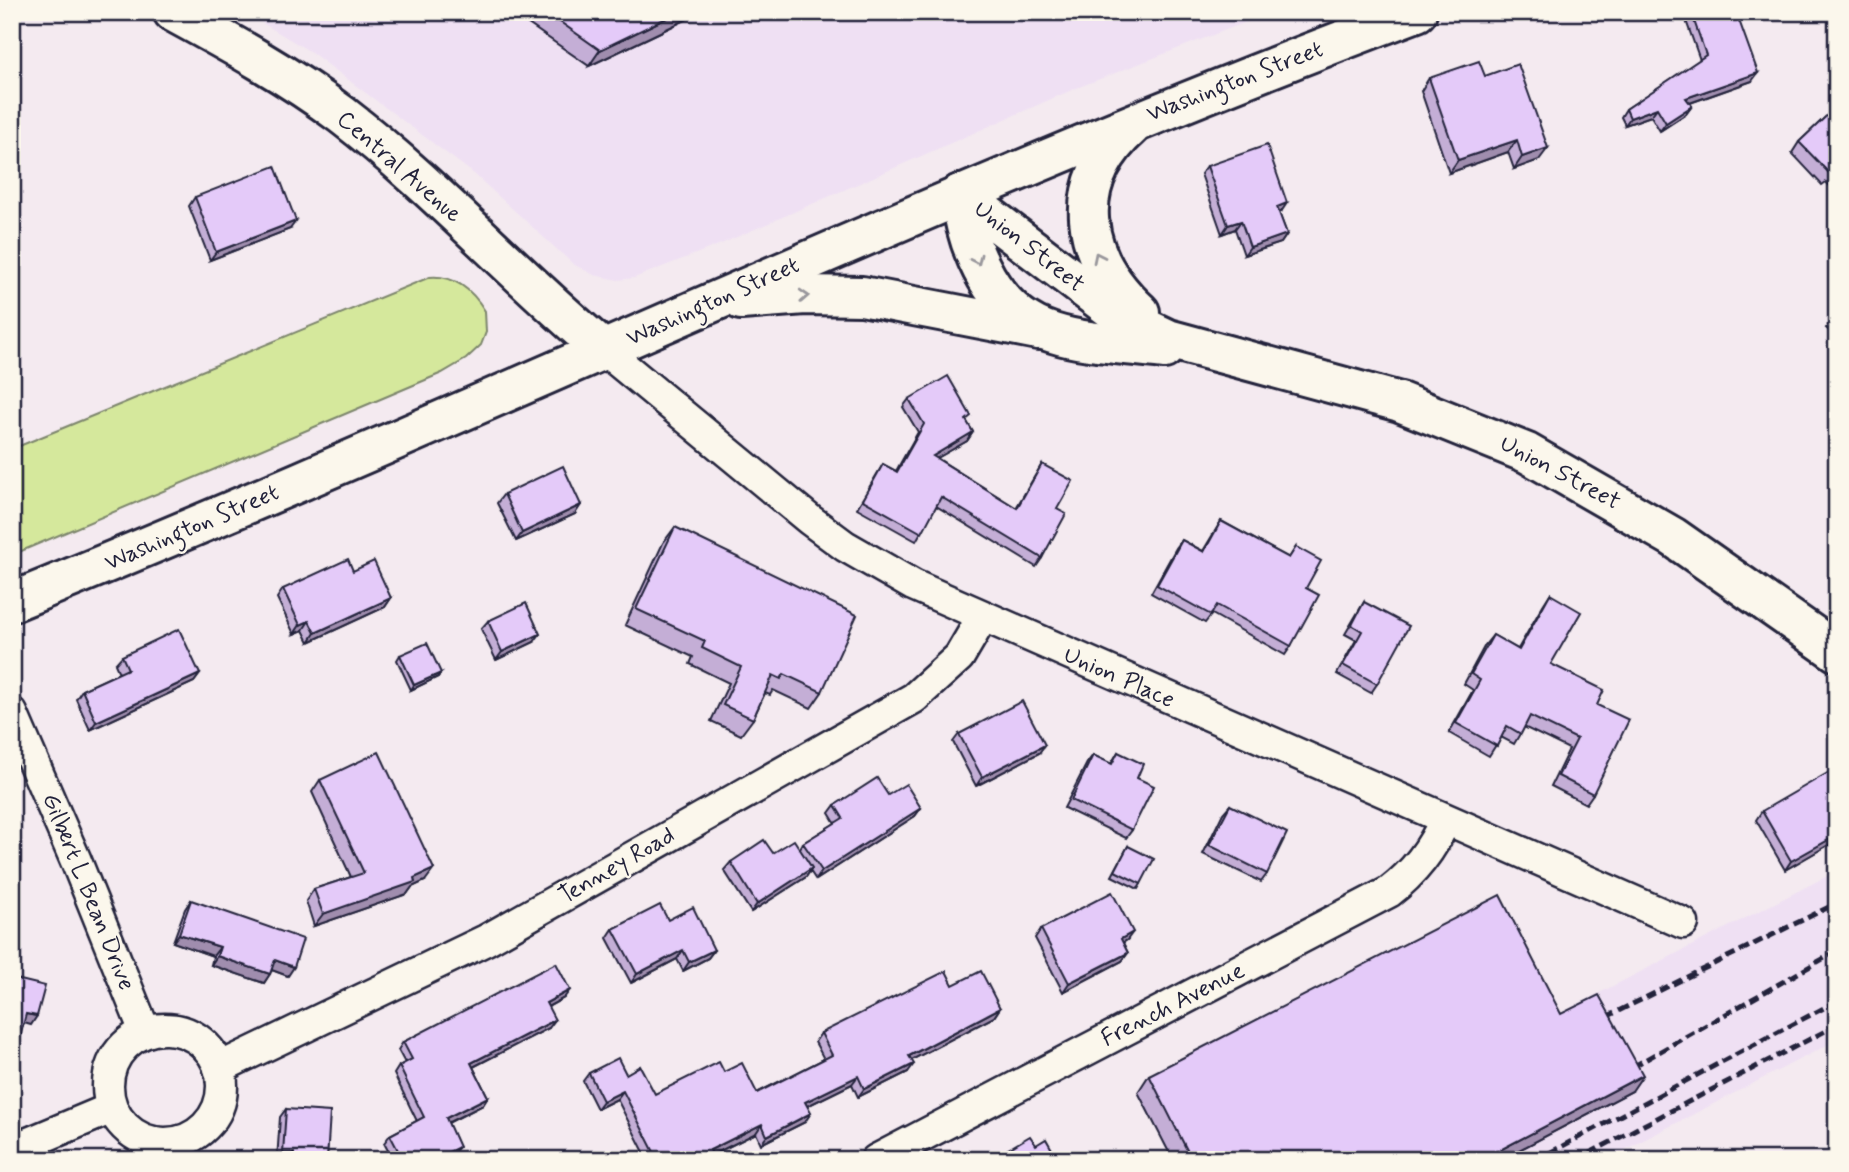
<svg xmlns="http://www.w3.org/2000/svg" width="1849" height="1172" font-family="Mynerve,sans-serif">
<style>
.built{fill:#efe0f3}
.green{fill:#d5e89c;stroke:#7c856c;stroke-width:2}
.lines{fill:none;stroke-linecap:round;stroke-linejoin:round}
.street-casing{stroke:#22223b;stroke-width:35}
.secondary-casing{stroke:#22223b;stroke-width:44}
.street{stroke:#fbf7ec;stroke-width:30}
.secondary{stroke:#fbf7ec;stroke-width:38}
.rail{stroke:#22223b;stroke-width:5;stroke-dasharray:10 5;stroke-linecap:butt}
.wall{fill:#c4aed6;stroke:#22223b;stroke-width:2}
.shaded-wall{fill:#a08dae;stroke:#22223b;stroke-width:2}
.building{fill:#e4caf9;stroke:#22223b;stroke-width:2}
.oneway{stroke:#99979c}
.labels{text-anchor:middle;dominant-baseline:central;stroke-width:5;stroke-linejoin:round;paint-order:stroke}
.street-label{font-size:24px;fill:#22223b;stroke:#fbf7ec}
</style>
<rect width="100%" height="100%" fill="#f4eaf0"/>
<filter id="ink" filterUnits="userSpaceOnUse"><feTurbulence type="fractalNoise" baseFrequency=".0143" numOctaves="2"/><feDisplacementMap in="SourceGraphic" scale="14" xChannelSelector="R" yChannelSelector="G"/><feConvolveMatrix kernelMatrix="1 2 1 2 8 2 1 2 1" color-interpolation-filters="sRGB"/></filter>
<g filter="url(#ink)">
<g class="built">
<polygon points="244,12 1272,12 1074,89 721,244 634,278 618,280 594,275 573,264 473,173 311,52"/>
<polygon points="1837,871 1837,1040 1605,1160 1274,1160"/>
</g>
<path class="green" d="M430 277C455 275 472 290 485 311L486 332 481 345 466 359 442 373 12 555V449Z"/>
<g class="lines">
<defs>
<g id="street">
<polyline points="604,350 810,520 845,546 913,585 1683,923"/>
<polyline points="12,713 76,861 145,1032"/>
<circle cx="165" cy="1086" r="57"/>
<polyline points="219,1068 486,940 914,698 959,657 982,618"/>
<polyline points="12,1150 112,1108"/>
<path d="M876 1160 1389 892C1414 873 1432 850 1445 820"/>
</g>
<g id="secondary">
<path d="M173 12C230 43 290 76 342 115 435 186 514 275 604 350"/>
<path d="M1132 126C1067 184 1080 257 1140 312"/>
<polyline points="960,194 1122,317 1168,339 1400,402 1527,453 1673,537 1837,652"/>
<path d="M960 194C967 250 993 315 1053 333 1087 344 1128 344 1164 349"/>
<polyline points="741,300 805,295 862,296 1038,330"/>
<path d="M12 602C483 411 941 190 1417 12"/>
</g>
</defs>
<use href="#street" class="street-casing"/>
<use href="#secondary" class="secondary-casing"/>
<use href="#street" class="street"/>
<use href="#secondary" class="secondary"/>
<g class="rail">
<polyline points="1592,1024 1837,903"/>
<polyline points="1620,1074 1837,951"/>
<polyline points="1536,1160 1837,1001"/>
<polyline points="1576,1160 1837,1025"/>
</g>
</g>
<g class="wall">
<polygon points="511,12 702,12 589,66"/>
<polygon points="1683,12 1736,12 1752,81 1690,103 1692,106 1686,114 1660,131 1651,116 1625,125 1621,117 1626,109 1700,60"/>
<polygon points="1485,76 1539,160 1514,169 1508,152 1449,173 1421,91 1429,78"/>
<polygon points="1837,106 1837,193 1826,182 1822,185 1792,153 1799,142"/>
<polygon points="1207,166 1281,212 1279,213 1287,234 1281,243 1244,255 1235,229 1222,234 1201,174"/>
<polygon points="195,197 290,229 210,260 189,206"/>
<polygon points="1837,315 1837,337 1826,328"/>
<polygon points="909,399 967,422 973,432 967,441 937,458 1016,508 1042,464 1057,509 1042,558 1036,567 936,506 916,541 857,508 883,464 896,471 918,432 903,407"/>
<polygon points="504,494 575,514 516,541 497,503"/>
<polygon points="1221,521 1289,558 1296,547 1306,588 1291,646 1285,655 1212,614 1205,623 1151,593 1176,548 1182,540 1203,551"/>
<polygon points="675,527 822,692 811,708 773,690 770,695 765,693 753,719 741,735 711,721 729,683 690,664 693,657 625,625 663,543"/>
<polygon points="353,571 391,598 385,607 309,642 303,630 294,634 277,598 283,589"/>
<polygon points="1550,594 1551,664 1597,705 1593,794 1586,804 1551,786 1569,749 1524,727 1514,744 1501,737 1489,756 1449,733 1473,690 1464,684 1485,645 1493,635 1518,649 1543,605"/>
<polygon points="1364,602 1377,684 1371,693 1337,674 1356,640 1345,634"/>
<polygon points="488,621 534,642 496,660 481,629"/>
<polygon points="400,655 438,677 411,690 397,660"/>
<polygon points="122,656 200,674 194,682 90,730 76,699 82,690 119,673 115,664"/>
<polygon points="959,734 1039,753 976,786 953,742"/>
<polygon points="1118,752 1137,778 1132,830 1126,838 1064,808 1087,763 1093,755 1111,764"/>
<polygon points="320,780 425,881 412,887 407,894 314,926 306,901 314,889 351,877 312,792"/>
<polygon points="888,795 921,808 915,816 816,880 810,871 806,877 751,912 724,870 731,862 800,848 803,843 835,823 829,813 835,805"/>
<polygon points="1230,805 1267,874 1261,882 1203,854 1223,813"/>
<polygon points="1762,811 1837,840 1785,870 1756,820"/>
<polygon points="1128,846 1141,884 1138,889 1112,876"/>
<polygon points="191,900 288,976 272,970 264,983 211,965 213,956 173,942 185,909"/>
<polygon points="668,920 714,950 708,958 683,971 677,959 631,983 607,938 613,929"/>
<polygon points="1041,929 1127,940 1123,943 1128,953 1122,961 1063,992 1035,938"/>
<polygon points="953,985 1000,1008 994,1017 911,1060 908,1072 858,1097 852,1084 807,1106 805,1122 761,1144 756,1133 712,1155 715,1160 648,1160 617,1099 597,1109 583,1081 589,1073 626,1074 655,1094 724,1072 757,1093 824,1059 815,1042 821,1033"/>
<polygon points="564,998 548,1007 549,1028 473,1067 488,1097 483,1105 448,1123 453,1154 443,1160 393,1160 384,1143 390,1135 417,1121 394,1074 399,1066 405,1063 398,1050 403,1042"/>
<polygon points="1561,1014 1632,1091 1500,1160 1173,1160 1138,1092 1149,1075"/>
<polygon points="286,1109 327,1160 277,1160 280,1117"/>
</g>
<g class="shaded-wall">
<polygon points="679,12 702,12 589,66 600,50"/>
<polygon points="1758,73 1752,81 1681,106 1686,98"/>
<polygon points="1692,106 1686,114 1660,131 1666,123"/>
<polygon points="1657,108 1651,116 1625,125 1630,118"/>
<polygon points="1517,140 1508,152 1449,173 1458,160"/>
<polygon points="1548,148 1539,160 1514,169 1522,157"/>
<polygon points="1287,203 1281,212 1271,216 1277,207"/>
<polygon points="296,221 290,229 210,260 216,252"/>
<polygon points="1241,221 1235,229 1222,234 1228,225"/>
<polygon points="1287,234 1281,243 1244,255 1250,247"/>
<polygon points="973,432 967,441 927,464 933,456"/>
<polygon points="581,505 575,514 516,541 522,533"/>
<polygon points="391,598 385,607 309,642 315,633"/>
<polygon points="309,621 303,630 294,634 300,625"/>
<polygon points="540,634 534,642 496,660 502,652"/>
<polygon points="441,673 438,677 411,690 414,685"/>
<polygon points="200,674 194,682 90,730 96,722"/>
<polygon points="1045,745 1039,753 976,786 982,777"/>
<polygon points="921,808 915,816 816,880 822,871"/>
<polygon points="1837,835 1837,840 1785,870 1791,861"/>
<polygon points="812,868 806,877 751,912 757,904"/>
<polygon points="434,869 425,881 412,887 407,894 314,926 323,914 414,878"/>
<polygon points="1133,932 1127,940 1115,947 1121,939"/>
<polygon points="179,934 220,947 213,956 173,942"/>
<polygon points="683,950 677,959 631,983 637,974"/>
<polygon points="714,950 708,958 683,971 689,962"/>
<polygon points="1128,953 1122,961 1063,992 1069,983"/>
<polygon points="217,956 270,974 264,983 211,965"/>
<polygon points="275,960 294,967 288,976 269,969"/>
<polygon points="570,990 564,998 540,1011 546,1003"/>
<polygon points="1000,1008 994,1017 904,1064 909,1056"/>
<polygon points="26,1014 37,1016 31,1025 20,1022"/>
<polygon points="555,1020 549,1028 465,1071 471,1063"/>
<polygon points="914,1064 908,1072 858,1097 864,1089"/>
<polygon points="1643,1075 1632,1091 1500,1160 1481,1160"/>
<polygon points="858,1076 852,1084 799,1110 805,1102"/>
<polygon points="623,1091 617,1099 597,1109 603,1101"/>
<polygon points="488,1097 483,1105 441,1126 446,1118"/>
<polygon points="811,1113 805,1122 761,1144 767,1136"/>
<polygon points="762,1124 756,1133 704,1159 710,1150"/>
<polygon points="459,1147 453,1154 443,1160 433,1160"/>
<polygon points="283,1153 294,1153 290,1160 278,1160"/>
</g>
<g class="building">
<polygon points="546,12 679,12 600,50"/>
<polygon points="1691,12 1736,12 1758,73 1686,98 1692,106 1666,123 1657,108 1630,118 1626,109 1706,55"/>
<polygon points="1479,61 1485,76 1518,64 1548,148 1522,157 1517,140 1458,160 1429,78"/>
<polygon points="1837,106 1837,175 1833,171 1830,174 1799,142"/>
<polygon points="1267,145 1287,203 1277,207 1287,234 1250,247 1241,221 1228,225 1207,166"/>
<polygon points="275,166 296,221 216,252 195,197"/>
<polygon points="1837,315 1837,330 1829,323"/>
<polygon points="948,376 971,416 966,420 973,432 933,456 1017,508 1042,464 1073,481 1057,509 1066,514 1042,558 941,497 922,533 863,500 883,464 897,472 924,424 909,399"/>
<polygon points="563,466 581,505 522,533 504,494"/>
<polygon points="1221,521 1289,558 1296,547 1321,561 1306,588 1319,595 1291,646 1217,605 1211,615 1157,585 1182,540 1204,552"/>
<polygon points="675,527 857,615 822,692 784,674 781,679 773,675 753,719 723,705 741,667 702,648 705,641 636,609"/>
<polygon points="348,559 353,571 374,561 391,598 315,633 309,621 300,625 283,589"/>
<polygon points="1550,594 1581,612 1551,664 1604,690 1597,705 1629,720 1593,794 1558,776 1577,739 1530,716 1521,734 1507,726 1497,746 1456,723 1480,680 1471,674 1493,635 1519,650"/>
<polygon points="1364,602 1409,626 1377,684 1343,665 1362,631 1352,625"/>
<polygon points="526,603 540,634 502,652 488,621"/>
<polygon points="179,629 200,674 96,722 82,690 128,669 122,656"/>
<polygon points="427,643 441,673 414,685 400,655"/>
<polygon points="1022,701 1045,745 982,777 959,734"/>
<polygon points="379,752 434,869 414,878 415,882 323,914 314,889 364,873 320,780"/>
<polygon points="1118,752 1143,764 1137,778 1154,786 1132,830 1071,800 1093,755 1112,764"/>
<polygon points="1831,771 1837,781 1837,835 1791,861 1762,811"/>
<polygon points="877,778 888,795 906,784 921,808 822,871 803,843 843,818 835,805"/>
<polygon points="1230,805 1287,833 1267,874 1209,845"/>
<polygon points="764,840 773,853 794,840 812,868 757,904 731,862"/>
<polygon points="1128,846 1154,859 1141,884 1115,871"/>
<polygon points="1112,892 1133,932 1121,939 1128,953 1069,983 1041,929"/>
<polygon points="1500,895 1561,1014 1599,995 1643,1075 1481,1160 1192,1160 1149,1075"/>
<polygon points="191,900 303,939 294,967 275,960 270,974 217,956 220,947 179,934"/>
<polygon points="660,905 668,920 693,907 714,950 689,962 683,950 637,974 613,929"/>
<polygon points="556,963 570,990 546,1003 555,1020 471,1063 488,1097 446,1118 459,1147 433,1160 403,1160 390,1135 424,1117 399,1066 412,1059 403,1042"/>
<polygon points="946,971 953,985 981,971 1000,1008 909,1056 914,1064 864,1089 858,1076 805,1102 811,1113 767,1136 762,1124 710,1150 715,1160 658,1160 623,1091 603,1101 589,1073 618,1058 626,1074 640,1066 655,1094 719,1062 724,1072 742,1063 757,1093 832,1055 821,1033"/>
<polygon points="12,978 45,986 37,1016 26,1014 13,1065"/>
<polygon points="286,1109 330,1112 327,1160 294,1160 294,1153 283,1153"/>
<polygon points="1030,1136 1036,1145 1046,1139 1058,1160 990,1160"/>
</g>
<defs><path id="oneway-chevron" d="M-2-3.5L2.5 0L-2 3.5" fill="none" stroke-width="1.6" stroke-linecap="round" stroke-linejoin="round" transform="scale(1.75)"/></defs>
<g class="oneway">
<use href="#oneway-chevron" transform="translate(1098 257) rotate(-116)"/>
<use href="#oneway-chevron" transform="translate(977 260) rotate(65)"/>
<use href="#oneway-chevron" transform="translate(804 296) rotate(-3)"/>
</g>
</g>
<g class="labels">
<g class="street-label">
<text transform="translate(1235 82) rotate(-21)">Washington Street</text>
<text transform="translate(399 167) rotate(41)">Central Avenue</text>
<text transform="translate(1029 247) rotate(38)">Union Street</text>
<text transform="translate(713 302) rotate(-24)">Washington Street</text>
<text transform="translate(1560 473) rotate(28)">Union Street</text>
<text transform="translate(192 528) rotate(-23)">Washington Street</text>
<text transform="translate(1119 678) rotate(24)">Union Place</text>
<text transform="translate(617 866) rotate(-30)">Tenney Road</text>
<text transform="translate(88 892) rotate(68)">Gilbert L Bean Drive</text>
<text transform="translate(1173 1005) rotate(-27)">French Avenue</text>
</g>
</g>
<rect width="1849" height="1172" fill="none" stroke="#fbf7ec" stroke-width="42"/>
<rect x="21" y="21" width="1807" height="1130" fill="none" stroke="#22223b" stroke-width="2.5" filter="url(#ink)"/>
</svg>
